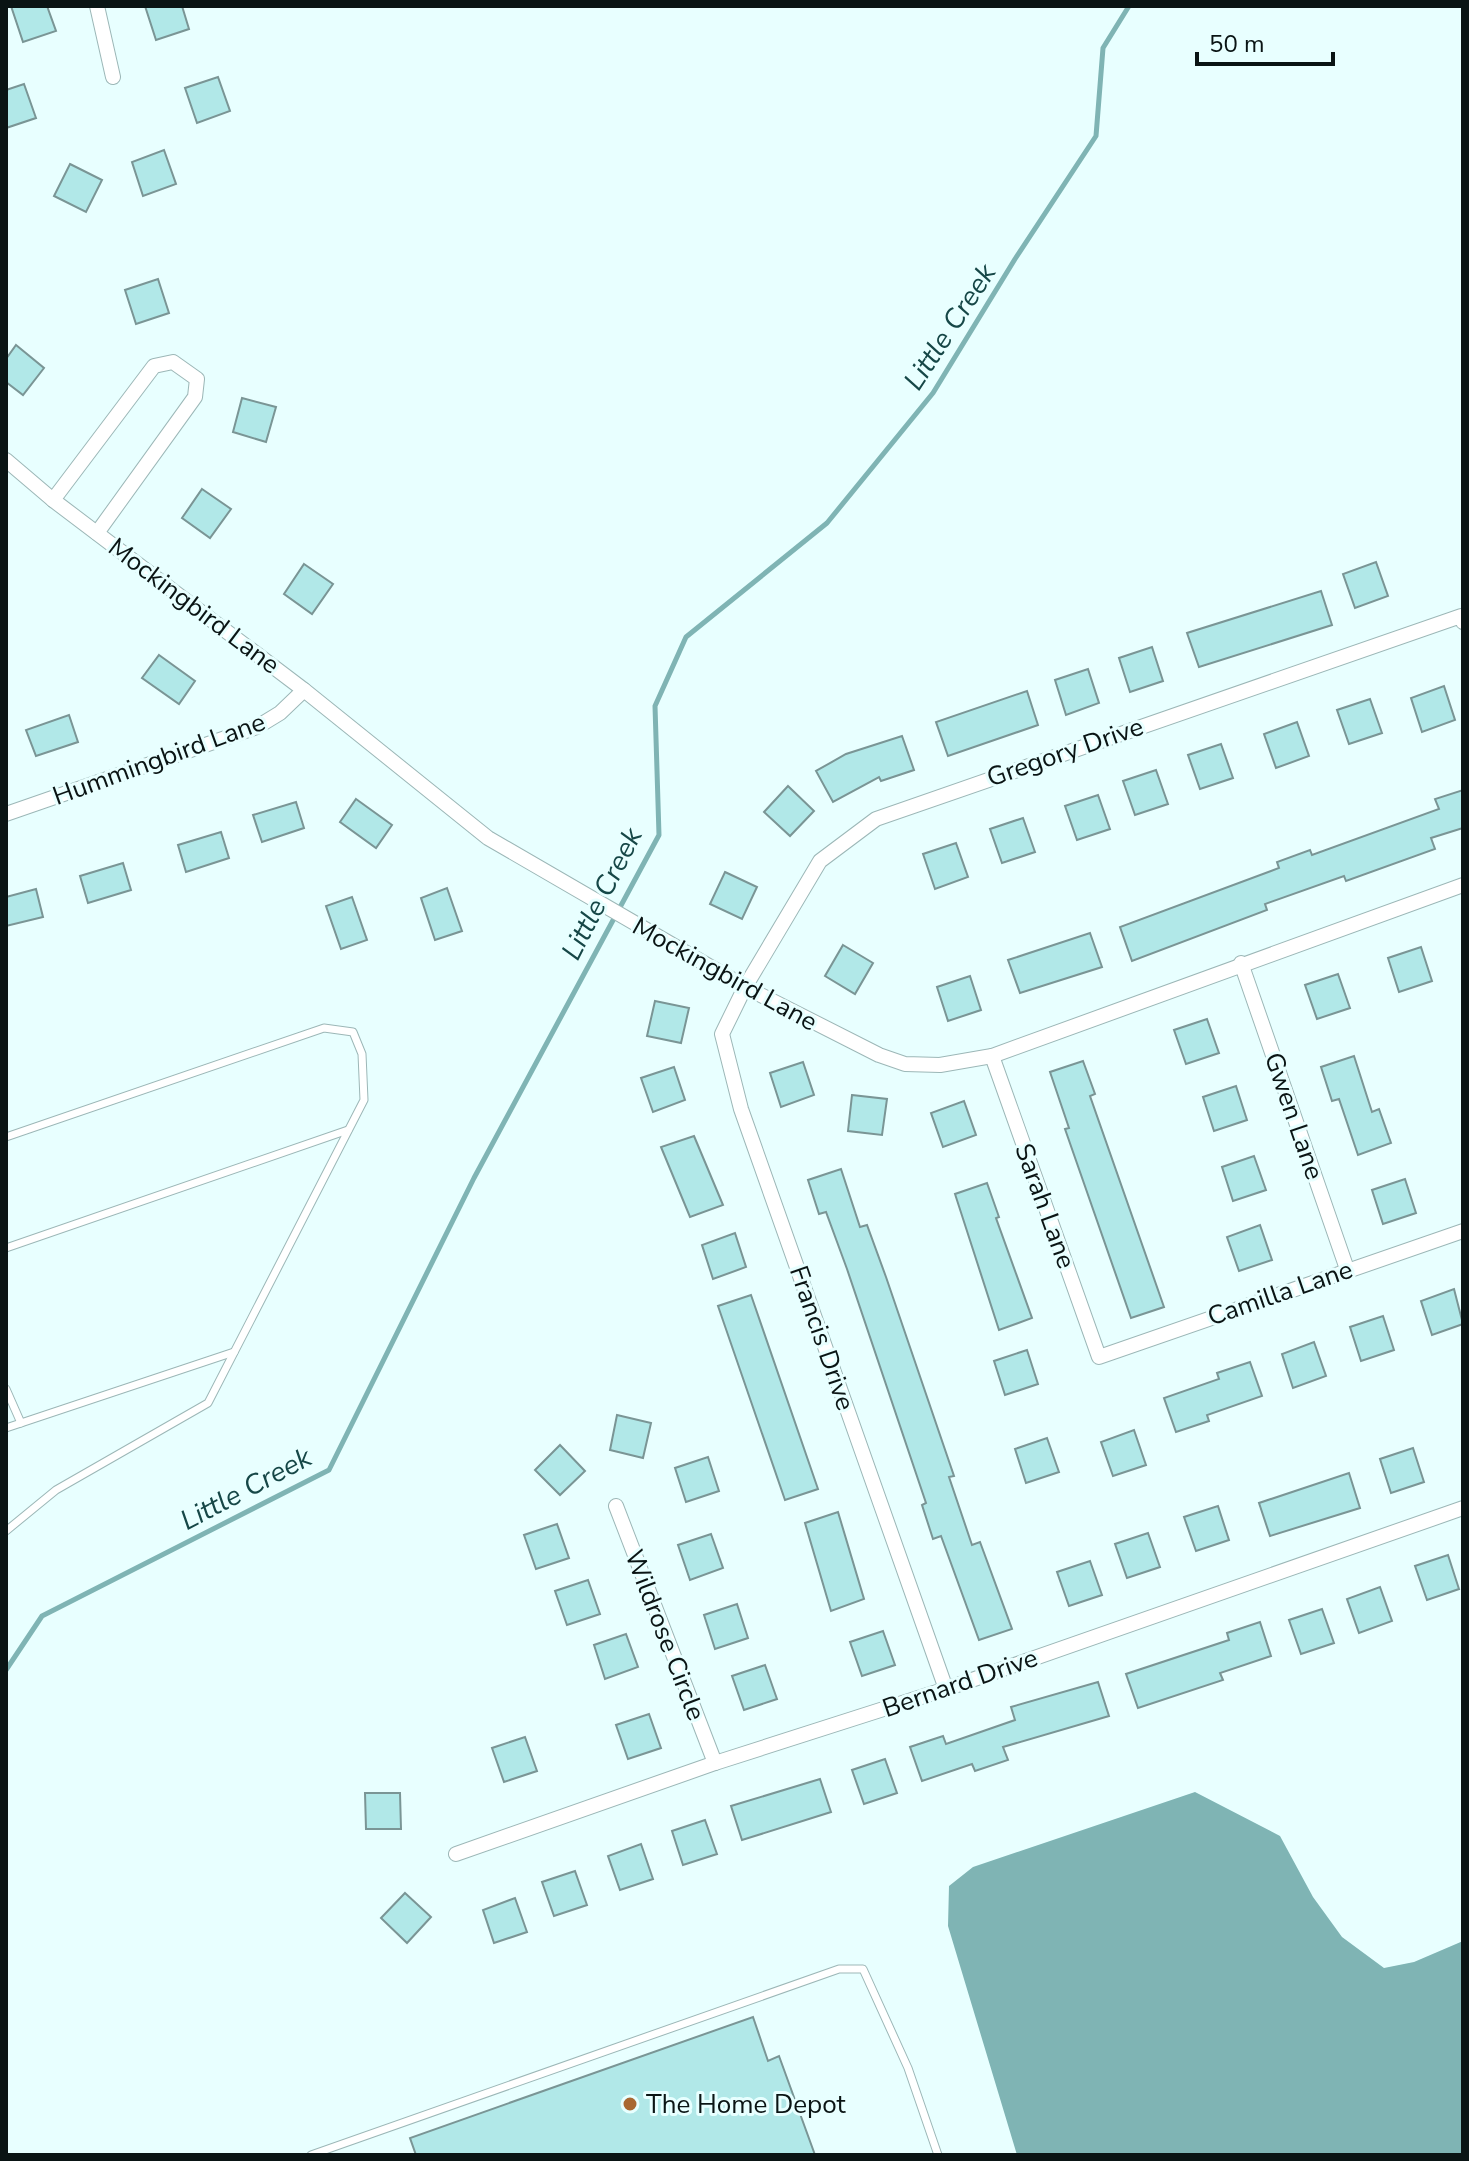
<svg xmlns="http://www.w3.org/2000/svg" width="1469" height="2161" font-family="'Nunito Sans',sans-serif">
<style>
.water{fill:#7fb4b4}
.lines{fill:none;stroke-linecap:round;stroke-linejoin:round}
.stream{stroke:#7fb4b4;stroke-width:5}
.building{fill:#b1e8e8;stroke:#7a9595;stroke-width:2}
.lane-casing{stroke:#9cb7b7;stroke-width:9}
.street-casing{stroke:#9cb7b7;stroke-width:16}
.lane{stroke:#fff;stroke-width:7}
.street{stroke:#fff;stroke-width:14}
.poi-dot{fill:#a96832;stroke:#e8ffff;stroke-width:3}
.labels{text-anchor:middle;dominant-baseline:central;stroke-width:6;stroke-linejoin:round;paint-order:stroke}
.street-label{font-size:26px;fill:#0a1414;stroke:#e8ffff}
.poi-label{font-size:26px;fill:#0a1414;stroke:#e8ffff;text-anchor:start}
.water-label{font-size:28px;font-style:italic;fill:#164747;stroke:#e8ffff}
</style>
<rect width="100%" height="100%" fill="#e8ffff"/>
<polygon class="water" points="1195,1792 1280,1836 1313,1897 1342,1937 1384,1968 1414,1962 1463,1941 1463,2155 1017,2155 948,1926 949,1886 973,1867"/>
<g class="lines">
<polyline class="stream" points="6,1670 42,1616 329,1470 474,1178 659,835 655,706 686,637 827,523 933,393 1015,259 1096,136 1103,48 1129,6"/>
</g>
<g class="building">
<polygon points="11,6 47,6 56,31 23,42"/>
<polygon points="145,6 182,6 189,29 156,40"/>
<polygon points="218,77 230,111 197,123 185,88"/>
<polygon points="24,84 36,118 6,128 6,90"/>
<polygon points="164,150 176,184 143,196 132,162"/>
<polygon points="70,164 102,180 86,212 54,196"/>
<polygon points="158,279 169,313 136,324 125,290"/>
<polygon points="16,345 44,368 23,395 6,382 6,359"/>
<polygon points="242,398 276,407 266,442 233,432"/>
<polygon points="202,489 231,509 210,538 182,518"/>
<polygon points="1376,562 1388,596 1355,608 1343,574"/>
<polygon points="304,564 333,584 312,614 284,594"/>
<polygon points="1321,591 1332,625 1199,667 1187,633"/>
<polygon points="1152,647 1163,681 1130,692 1119,658"/>
<polygon points="159,655 195,681 179,704 142,678"/>
<polygon points="1088,669 1099,703 1066,715 1055,680"/>
<polygon points="1444,686 1455,720 1422,732 1411,698"/>
<polygon points="1027,691 1038,725 948,756 936,722"/>
<polygon points="1370,699 1382,733 1349,744 1337,710"/>
<polygon points="69,715 78,742 36,756 26,730"/>
<polygon points="1297,722 1309,756 1276,768 1264,734"/>
<polygon points="902,736 914,770 881,781 879,777 833,802 816,771 846,754"/>
<polygon points="1221,744 1233,778 1200,789 1188,755"/>
<polygon points="1156,770 1168,804 1135,815 1123,781"/>
<polygon points="788,786 814,811 790,836 764,812"/>
<polygon points="1463,790 1463,828 1431,838 1435,849 1346,881 1344,876 1265,904 1267,910 1132,961 1120,927 1279,868 1277,862 1310,850 1312,855 1439,809 1435,799"/>
<polygon points="1098,795 1110,829 1077,840 1065,806"/>
<polygon points="356,799 392,825 376,848 340,822"/>
<polygon points="296,802 304,828 262,842 253,815"/>
<polygon points="1023,818 1035,852 1002,863 990,829"/>
<polygon points="221,832 229,858 186,872 178,845"/>
<polygon points="956,843 968,877 935,889 923,854"/>
<polygon points="123,863 131,890 88,903 80,876"/>
<polygon points="725,872 757,887 742,919 710,904"/>
<polygon points="447,888 462,931 435,940 421,898"/>
<polygon points="36,889 43,917 6,926 6,897"/>
<polygon points="352,897 367,940 341,949 326,906"/>
<polygon points="1090,933 1102,967 1020,993 1008,960"/>
<polygon points="843,945 873,963 855,994 825,976"/>
<polygon points="1421,947 1432,981 1399,992 1388,958"/>
<polygon points="1338,974 1350,1008 1317,1019 1305,985"/>
<polygon points="970,976 981,1010 948,1021 937,987"/>
<polygon points="655,1001 689,1008 681,1043 647,1036"/>
<polygon points="1207,1019 1219,1053 1186,1064 1174,1030"/>
<polygon points="1354,1056 1372,1112 1379,1109 1391,1143 1358,1155 1339,1099 1332,1101 1321,1067"/>
<polygon points="1083,1061 1095,1094 1090,1096 1164,1307 1131,1318 1065,1129 1069,1128 1050,1072"/>
<polygon points="803,1062 814,1095 781,1107 770,1073"/>
<polygon points="674,1067 685,1100 653,1112 641,1078"/>
<polygon points="1236,1086 1247,1120 1214,1131 1203,1097"/>
<polygon points="852,1095 887,1099 882,1135 848,1131"/>
<polygon points="964,1101 976,1135 943,1147 931,1113"/>
<polygon points="694,1136 723,1205 690,1217 661,1147"/>
<polygon points="1254,1156 1266,1190 1233,1201 1222,1167"/>
<polygon points="841,1169 860,1227 867,1225 886,1277 954,1476 949,1477 972,1545 980,1542 1012,1629 979,1640 941,1536 933,1539 922,1505 926,1503 847,1269 826,1212 819,1214 808,1180"/>
<polygon points="1405,1179 1416,1213 1383,1224 1372,1190"/>
<polygon points="987,1183 999,1217 996,1218 1032,1318 999,1330 955,1194"/>
<polygon points="1260,1225 1272,1260 1239,1271 1227,1237"/>
<polygon points="735,1233 746,1267 713,1279 702,1245"/>
<polygon points="1454,1289 1463,1324 1432,1335 1421,1301"/>
<polygon points="751,1295 818,1489 785,1500 718,1306"/>
<polygon points="1383,1316 1394,1350 1361,1361 1350,1327"/>
<polygon points="1314,1342 1326,1376 1293,1388 1282,1354"/>
<polygon points="1027,1350 1038,1384 1005,1395 994,1361"/>
<polygon points="1250,1362 1262,1396 1207,1415 1209,1421 1176,1432 1164,1398 1219,1379 1217,1373"/>
<polygon points="617,1415 651,1423 643,1458 610,1450"/>
<polygon points="1134,1430 1146,1465 1113,1476 1101,1442"/>
<polygon points="1047,1438 1059,1472 1026,1483 1015,1449"/>
<polygon points="560,1445 585,1471 560,1495 535,1470"/>
<polygon points="1413,1448 1424,1482 1391,1493 1380,1459"/>
<polygon points="708,1457 719,1491 686,1502 675,1468"/>
<polygon points="1349,1473 1360,1508 1270,1536 1259,1503"/>
<polygon points="1218,1506 1229,1540 1196,1551 1184,1517"/>
<polygon points="838,1512 864,1599 831,1611 805,1523"/>
<polygon points="557,1524 569,1558 536,1569 524,1535"/>
<polygon points="1148,1533 1160,1567 1127,1578 1115,1544"/>
<polygon points="711,1534 723,1568 690,1580 678,1545"/>
<polygon points="1448,1555 1459,1589 1427,1600 1415,1566"/>
<polygon points="1090,1561 1102,1595 1069,1606 1057,1572"/>
<polygon points="588,1580 600,1614 567,1625 555,1591"/>
<polygon points="1380,1587 1392,1621 1359,1633 1347,1599"/>
<polygon points="737,1604 748,1638 715,1649 704,1615"/>
<polygon points="1322,1609 1334,1643 1301,1654 1289,1620"/>
<polygon points="1260,1622 1271,1656 1220,1673 1223,1680 1138,1708 1126,1674 1229,1640 1227,1633"/>
<polygon points="883,1631 895,1665 862,1676 850,1642"/>
<polygon points="626,1634 638,1667 605,1679 594,1645"/>
<polygon points="765,1665 777,1699 744,1710 732,1676"/>
<polygon points="1098,1682 1109,1716 1003,1747 1008,1760 975,1771 972,1764 922,1781 910,1747 943,1736 946,1744 1015,1720 1011,1707"/>
<polygon points="649,1714 661,1748 628,1759 616,1725"/>
<polygon points="525,1737 537,1771 504,1782 492,1748"/>
<polygon points="885,1759 897,1793 864,1804 852,1770"/>
<polygon points="820,1779 831,1812 742,1840 731,1806"/>
<polygon points="365,1793 400,1793 401,1829 366,1829"/>
<polygon points="705,1820 717,1854 683,1865 672,1831"/>
<polygon points="641,1844 653,1879 620,1890 608,1856"/>
<polygon points="575,1871 587,1905 554,1916 542,1882"/>
<polygon points="405,1893 431,1917 407,1943 381,1918"/>
<polygon points="515,1898 527,1932 494,1943 483,1910"/>
<polygon points="753,2017 768,2061 779,2056 815,2155 416,2155 410,2138"/>
</g>
<g class="lines">
<defs>
<g id="lane">
<polyline points="6,1137 324,1028 353,1032 362,1054 364,1100 208,1403 56,1490 6,1531"/>
<polyline points="6,1248 348,1130"/>
<polyline points="6,1389 21,1423"/>
<polyline points="6,1428 234,1352"/>
<polyline points="311,2155 839,1969 863,1969 908,2068 938,2155"/>
</g>
<g id="street">
<polyline points="97,6 113,77"/>
<polyline points="6,460 53,500 304,690 488,838 745,987 879,1055 905,1064 940,1065 992,1056 1463,885"/>
<polyline points="53,500 154,366 173,362 197,379 195,397 97,533"/>
<polyline points="6,814 257,727 280,713 304,690"/>
<polyline points="1241,963 1347,1269"/>
<polyline points="992,1056 1099,1357 1463,1231"/>
<polyline points="616,1506 715,1763"/>
<polyline points="946,1689 741,1109 722,1034 745,987 820,861 876,819 1461,616 1463,622"/>
<polyline points="456,1854 715,1763 946,1689 1463,1508"/>
</g>
</defs>
<use href="#lane" class="lane-casing"/>
<use href="#street" class="street-casing"/>
<use href="#lane" class="lane"/>
<use href="#street" class="street"/>
</g>
<circle class="poi-dot" cx="630" cy="2104" r="8"/>
<g class="labels">
<g class="street-label">
<text transform="translate(194 606) rotate(37)">Mockingbird Lane</text>
<text transform="translate(1065 752) rotate(-19)">Gregory Drive</text>
<text transform="translate(159 759) rotate(-20)">Hummingbird Lane</text>
<text transform="translate(725 974) rotate(29)">Mockingbird Lane</text>
<text transform="translate(1294 1116) rotate(71)">Gwen Lane</text>
<text transform="translate(1045 1206) rotate(70)">Sarah Lane</text>
<text transform="translate(1280 1293) rotate(-19)">Camilla Lane</text>
<text transform="translate(822 1338) rotate(71)">Francis Drive</text>
<text transform="translate(665 1635) rotate(69)">Wildrose Circle</text>
<text transform="translate(960 1683) rotate(-19)">Bernard Drive</text>
</g>
<g class="poi-label">
<text x="646" y="2104">The Home Depot</text>
</g>
<g class="water-label">
<text transform="translate(950 327) rotate(-57)">Little Creek</text>
<text transform="translate(602 894) rotate(-63)">Little Creek</text>
<text transform="translate(246 1489) rotate(-28)">Little Creek</text>
</g>
</g>
<rect width="1469" height="2161" fill="none" stroke="#0a1414" stroke-width="16"/>
<path d="M1197 52v12h136v-12" fill="none" stroke="#0a1414" stroke-width="4"/>
<text x="1209" y="52" font-size="24" fill="#0a1414" stroke="#e8ffff" stroke-width="6" paint-order="stroke">50 m</text>
</svg>
